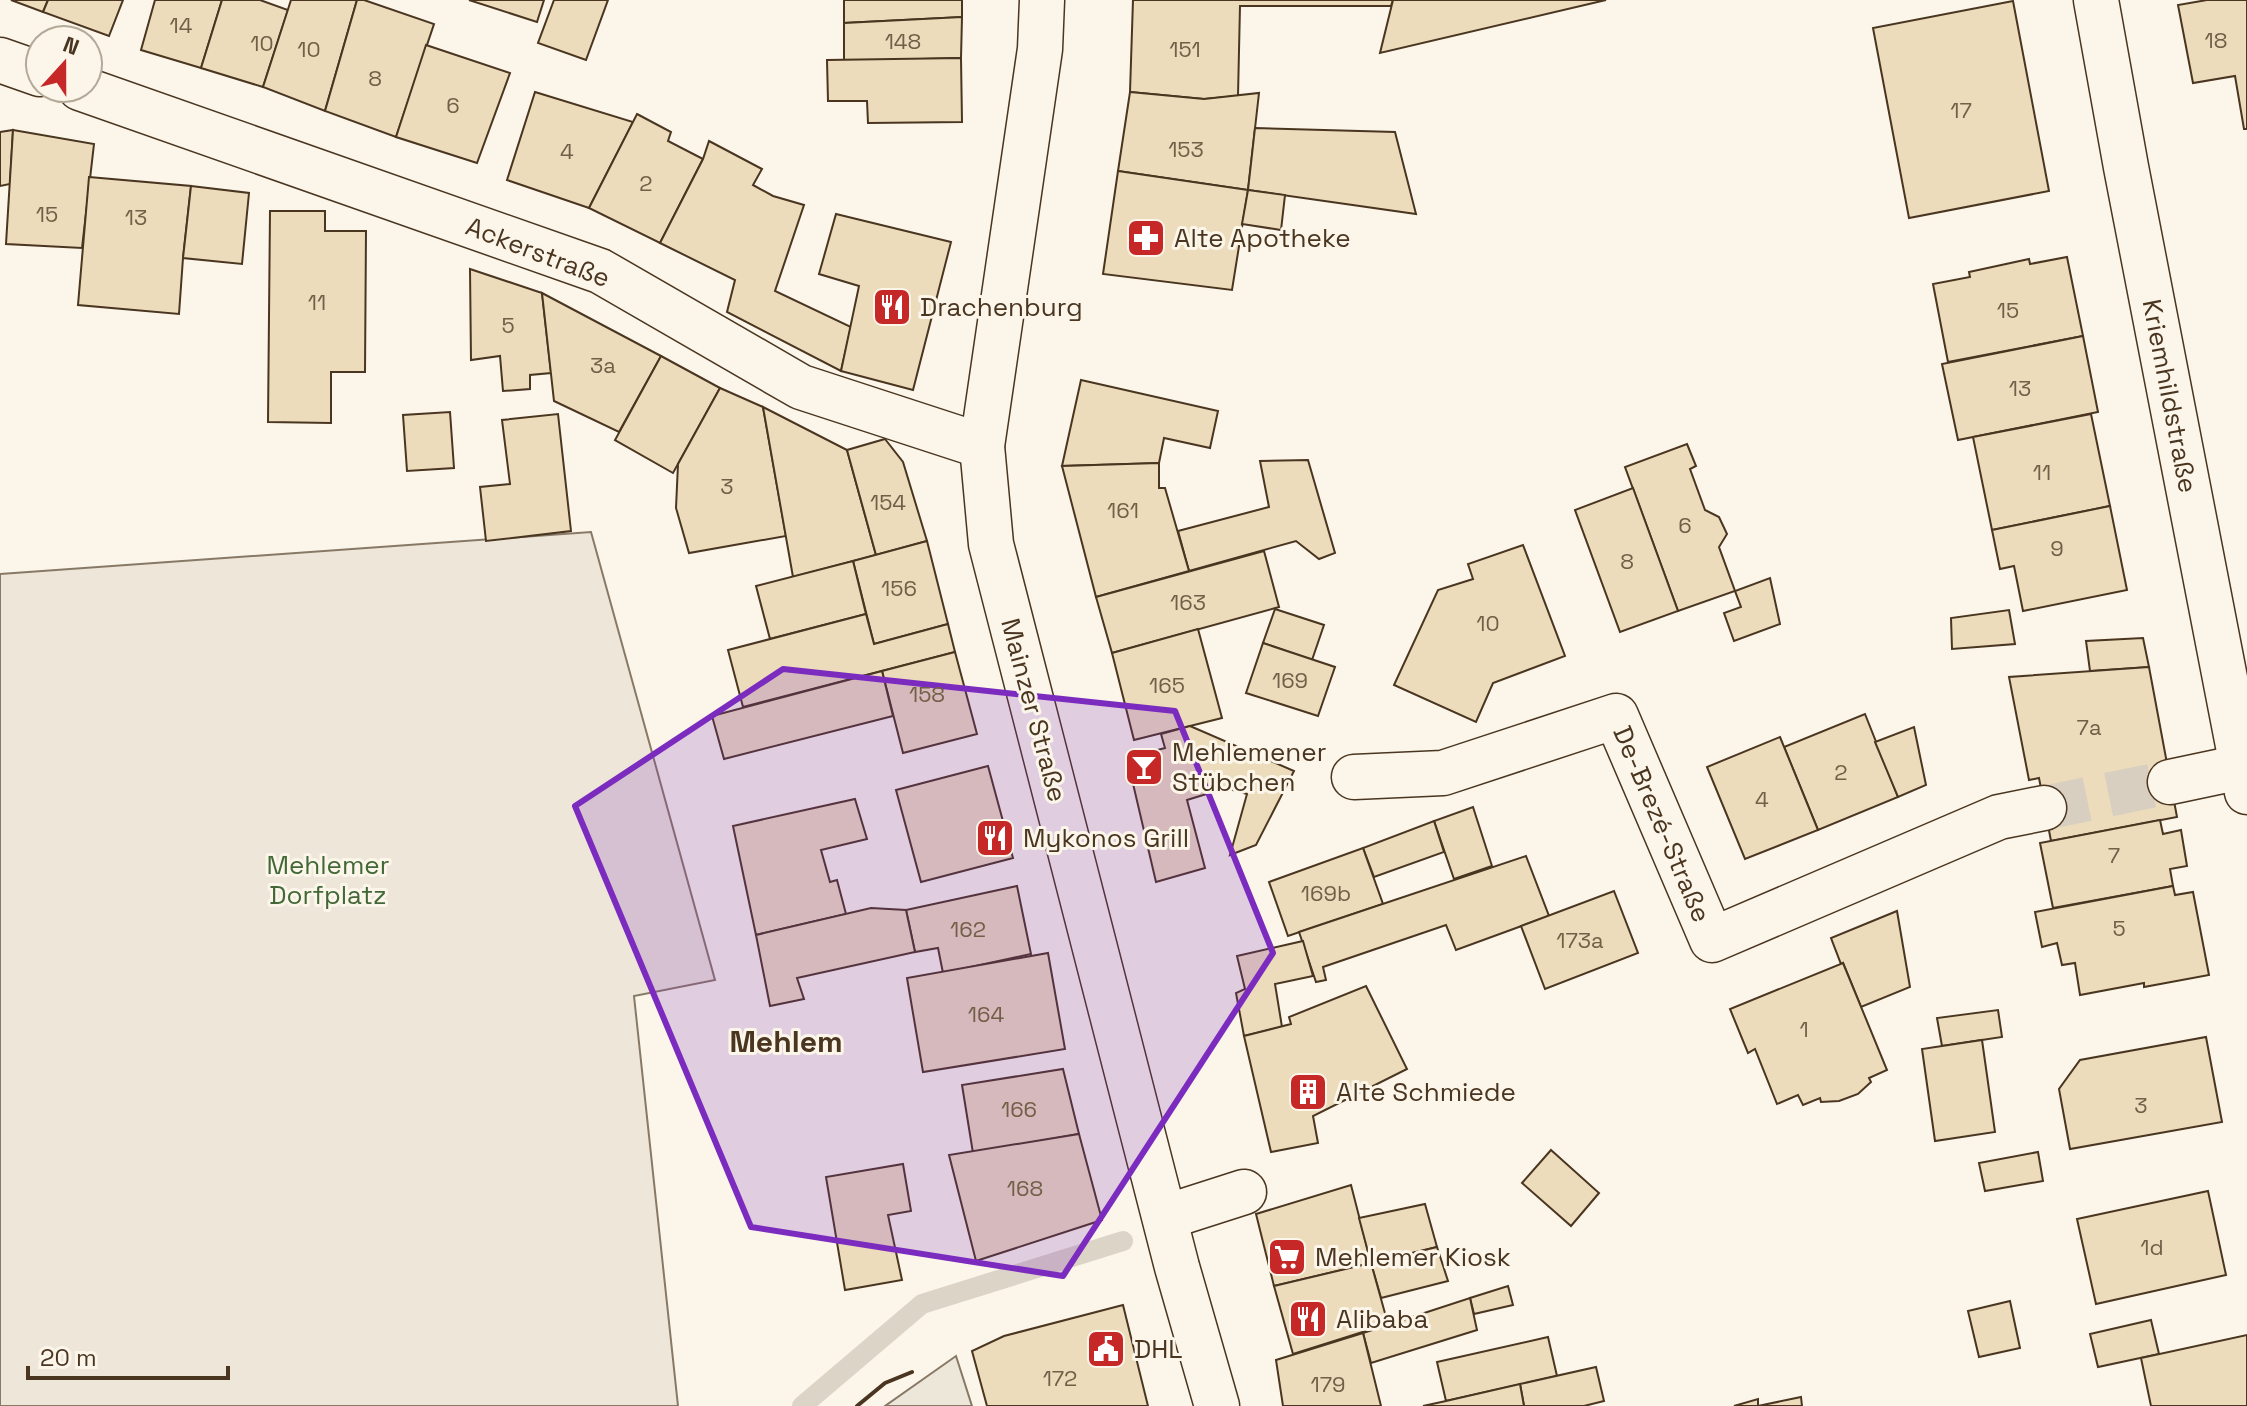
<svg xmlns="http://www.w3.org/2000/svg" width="2247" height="1406" font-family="'Space Grotesk',sans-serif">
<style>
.green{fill:#ede6d9;stroke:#887966;stroke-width:2}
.parking{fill:#ede7d9;stroke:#887966;stroke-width:2}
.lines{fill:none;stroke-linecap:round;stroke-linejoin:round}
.stream{stroke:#dcd4c6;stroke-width:20}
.building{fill:#ecdcbc;stroke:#4a3520;stroke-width:2}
.minor-tunnel{stroke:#d8cfc1;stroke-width:44;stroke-dasharray:44 22;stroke-linecap:butt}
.minor-casing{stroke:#4a3520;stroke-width:47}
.minor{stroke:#fbf6e9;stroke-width:44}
.wall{stroke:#4a3520;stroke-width:4}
.marked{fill:#7b2cbf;fill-opacity:0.2;stroke:#7b2cbf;stroke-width:6;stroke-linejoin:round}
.labels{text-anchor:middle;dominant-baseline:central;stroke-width:6;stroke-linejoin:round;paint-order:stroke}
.number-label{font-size:22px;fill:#725f47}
.poi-label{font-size:26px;fill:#4a3520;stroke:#fbf6e9;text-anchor:start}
.street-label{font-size:26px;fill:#4a3520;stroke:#fbf6e9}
.park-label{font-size:26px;fill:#436837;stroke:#fbf6e9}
.quarter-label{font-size:30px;font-weight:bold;fill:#4a3520;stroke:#fbf6e9}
</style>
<rect width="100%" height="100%" fill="#fbf6e9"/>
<polygon class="green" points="591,532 715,980 634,996 678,1406 0,1406 0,574"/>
<polygon class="parking" points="956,1356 972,1406 885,1406"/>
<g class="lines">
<polyline class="stream" points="802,1406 922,1304 1123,1241"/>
</g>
<g class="building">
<polygon points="11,0 48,0 43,12"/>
<polygon points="48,0 123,0 109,36 43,12"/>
<polygon points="155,0 222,0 201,68 141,50"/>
<polygon points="222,0 260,0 288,10 263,87 201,68"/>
<polygon points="291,0 357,0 325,111 263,87"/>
<polygon points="357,0 364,0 434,24 396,137 325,111"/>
<polygon points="469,0 544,0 537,22"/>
<polygon points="554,0 608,0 586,60 538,43"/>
<polygon points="844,0 962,0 962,17 844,23"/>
<polygon points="1133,0 1393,0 1391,6 1240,6 1238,96 1204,99 1130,92"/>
<polygon points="1393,0 1606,0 1380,53"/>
<polygon points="2207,0 2247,0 2247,129 2244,129 2235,76 2193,83 2178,5"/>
<polygon points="2013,1 2049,191 1909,218 1873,28"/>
<polygon points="962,17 961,58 844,61 844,23"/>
<polygon points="426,45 510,73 477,163 396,137"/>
<polygon points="961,58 962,122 868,123 867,101 828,101 827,60"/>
<polygon points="535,92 633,122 589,208 507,180"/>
<polygon points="1130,92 1204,99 1259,93 1248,190 1118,171"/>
<polygon points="637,114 671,132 668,141 703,159 660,243 589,208"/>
<polygon points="1255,128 1395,132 1416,214 1248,190"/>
<polygon points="13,130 10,184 0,186 0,132"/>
<polygon points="13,130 94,144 82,248 6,244"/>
<polygon points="709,141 762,169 753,185 773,196 804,205 775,291 851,327 841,371 727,312 735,280 660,243 703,159"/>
<polygon points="1118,171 1248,190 1232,290 1103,274"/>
<polygon points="89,177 191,186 183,258 179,314 78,305"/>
<polygon points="191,186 249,193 242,264 183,258"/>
<polygon points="1248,190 1285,195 1281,230 1242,224"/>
<polygon points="270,211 325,211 325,231 366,231 365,372 331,372 331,423 268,422"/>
<polygon points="836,214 951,242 913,390 841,371 859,286 819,274"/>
<polygon points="2067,257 2083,336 1948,362 1933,284 1970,277 1969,272 2029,259 2030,264"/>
<polygon points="470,269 542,293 551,373 530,375 530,389 503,391 500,356 471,360"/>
<polygon points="542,293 661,356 619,432 554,401"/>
<polygon points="2083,336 2098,412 1958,440 1942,364"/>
<polygon points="661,356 720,388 673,473 615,440"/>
<polygon points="1081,380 1218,411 1210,448 1164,438 1159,463 1062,466"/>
<polygon points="720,388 763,407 786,536 689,553 676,508 678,464"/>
<polygon points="763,407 847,450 876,555 793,577"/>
<polygon points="450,412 454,468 407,471 403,415"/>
<polygon points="558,414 571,531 486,541 480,487 510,484 502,420"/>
<polygon points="2091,414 2110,506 1992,530 1973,437"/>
<polygon points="885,439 903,462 927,541 876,555 847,450"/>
<polygon points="1687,444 1696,466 1690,469 1705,510 1719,517 1727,534 1719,547 1735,591 1678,611 1625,467"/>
<polygon points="1308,460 1335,553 1319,559 1296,541 1189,571 1178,531 1269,507 1260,461"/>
<polygon points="1159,463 1159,488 1165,488 1189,571 1096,597 1062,466"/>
<polygon points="1633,488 1678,611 1620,632 1575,510"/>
<polygon points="2110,506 2127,590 2023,611 2014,566 2000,569 1992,530"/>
<polygon points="927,541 948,624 874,644 853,561"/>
<polygon points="1523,545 1565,656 1493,683 1476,722 1394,685 1438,590 1473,579 1468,564"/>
<polygon points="1264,551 1279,607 1112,653 1096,597"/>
<polygon points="853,561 866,614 770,639 756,586"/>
<polygon points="1770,578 1780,624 1734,641 1724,613 1741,607 1735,591"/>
<polygon points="1275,609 1324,625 1312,660 1263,643"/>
<polygon points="2009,610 2015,644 1952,649 1951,618"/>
<polygon points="866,614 874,644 948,624 955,652 743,707 728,650"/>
<polygon points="1198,629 1222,718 1134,740 1112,653"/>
<polygon points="2143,638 2149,667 2090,671 2086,641"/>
<polygon points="1263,643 1335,667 1318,716 1246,693"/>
<polygon points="955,652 977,734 903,753 882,671"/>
<polygon points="2149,667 2177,817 2051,841 2039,778 2029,780 2009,677"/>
<polygon points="882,671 893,716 724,759 712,716"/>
<polygon points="1865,714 1898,797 1818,830 1784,747"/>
<polygon points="1190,726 1294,771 1256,845 1230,855 1247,794 1226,788 1187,800 1205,868 1156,882 1127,758 1165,748 1161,734"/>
<polygon points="1914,727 1926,785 1898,797 1875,742"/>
<polygon points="1780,737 1818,830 1745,859 1707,767"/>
<polygon points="988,766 1013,858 921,882 896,790"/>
<polygon points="855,799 867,839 821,850 830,882 837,880 846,914 756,935 733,826"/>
<polygon points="1473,807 1492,866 1454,879 1434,821"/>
<polygon points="2160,820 2163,834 2181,830 2187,866 2170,869 2173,886 2053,908 2040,843"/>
<polygon points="1434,821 1444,852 1374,877 1363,848"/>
<polygon points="1363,848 1383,904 1288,936 1269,882"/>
<polygon points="1526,856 1549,916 1456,950 1446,925 1323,967 1326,980 1316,982 1299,932"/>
<polygon points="1017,886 1031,954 943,973 938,948 915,952 906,910"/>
<polygon points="2173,886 2175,895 2193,892 2209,975 2144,987 2144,983 2080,995 2075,963 2062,965 2057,943 2042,947 2035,912"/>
<polygon points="1614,891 1638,953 1545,989 1521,926"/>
<polygon points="871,908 906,910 915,952 797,978 804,999 770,1006 756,935"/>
<polygon points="1897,911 1910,987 1861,1007 1843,963 1841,964 1831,938"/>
<polygon points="1303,941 1313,976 1275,984 1282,1027 1244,1036 1236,993 1245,989 1237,956"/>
<polygon points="1048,953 1065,1049 923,1072 907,978"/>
<polygon points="1843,963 1887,1070 1869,1078 1871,1082 1858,1094 1839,1101 1821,1102 1820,1098 1803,1105 1798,1095 1777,1104 1755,1049 1748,1053 1730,1009"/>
<polygon points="1366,986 1407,1069 1313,1116 1318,1143 1271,1152 1244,1036 1291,1024 1289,1017"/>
<polygon points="1998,1010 2002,1037 1942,1046 1937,1018"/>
<polygon points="2206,1037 2222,1122 2070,1149 2059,1089 2080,1060"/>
<polygon points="1982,1040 1995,1132 1935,1141 1922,1049"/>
<polygon points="1063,1069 1079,1134 973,1153 962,1085"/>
<polygon points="1079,1134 1102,1220 976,1261 949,1155"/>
<polygon points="1551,1150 1599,1193 1571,1226 1522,1183"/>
<polygon points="2038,1152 2043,1181 1985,1191 1979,1163"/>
<polygon points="903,1164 911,1211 888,1215 902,1280 845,1290 826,1177"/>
<polygon points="1351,1185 1371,1263 1274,1286 1256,1214"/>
<polygon points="2208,1191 2226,1275 2096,1304 2077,1219"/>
<polygon points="1425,1204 1437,1247 1371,1263 1359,1218"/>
<polygon points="1437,1247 1448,1281 1381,1298 1371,1263"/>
<polygon points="1371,1263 1388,1324 1293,1354 1274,1286"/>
<polygon points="1508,1286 1513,1305 1474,1314 1470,1298"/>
<polygon points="1470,1298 1477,1330 1371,1363 1363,1333"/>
<polygon points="2010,1301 2020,1348 1979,1357 1968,1311"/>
<polygon points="1123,1305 1148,1406 987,1406 972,1351 1004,1336"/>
<polygon points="2151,1320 2159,1354 2098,1367 2090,1334"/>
<polygon points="1363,1333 1381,1406 1283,1406 1276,1360"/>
<polygon points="2247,1335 2247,1406 2151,1406 2141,1358"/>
<polygon points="1548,1337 1557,1376 1446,1401 1437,1362"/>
<polygon points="1596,1367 1604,1401 1584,1406 1524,1406 1520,1384"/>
<polygon points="1520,1384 1524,1406 1423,1406 1446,1401"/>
<polygon points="1801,1397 1802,1406 1758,1406"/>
<polygon points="1758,1399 1758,1406 1734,1406"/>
</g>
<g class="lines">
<polyline class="minor-tunnel" points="2044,808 2170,782"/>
<defs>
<g id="minor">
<polyline points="1042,0 1040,49 982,446 991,544 1177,1267 1217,1406"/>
<polyline points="2096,0 2126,167 2247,792"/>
<polyline points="0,60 40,74"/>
<polyline points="80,88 600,271 801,387 982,446"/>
<polyline points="1354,777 1443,773 1616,716 1712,940 1999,817 2044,808"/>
<polyline points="2170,782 2241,767"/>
<polyline points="1166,1217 1244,1192"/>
</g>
</defs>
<use href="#minor" class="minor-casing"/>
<use href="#minor" class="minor"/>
<polyline class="wall" points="857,1406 885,1383 912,1372"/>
</g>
<path class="marked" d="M783 669 1175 711 1273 953 1063 1276 751 1227 575 806Z"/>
<defs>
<symbol id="pharmacy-square" viewBox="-11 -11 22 22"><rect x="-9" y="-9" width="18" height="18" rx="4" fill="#c62828" stroke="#fbf6e9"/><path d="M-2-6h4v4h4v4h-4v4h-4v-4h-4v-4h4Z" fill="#fff"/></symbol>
<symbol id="restaurant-square" viewBox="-11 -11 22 22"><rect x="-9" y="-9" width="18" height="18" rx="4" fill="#c62828" stroke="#fbf6e9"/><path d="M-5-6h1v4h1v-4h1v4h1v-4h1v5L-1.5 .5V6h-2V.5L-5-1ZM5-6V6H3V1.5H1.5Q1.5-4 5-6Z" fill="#fff"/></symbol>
<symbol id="bar-square" viewBox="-11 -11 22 22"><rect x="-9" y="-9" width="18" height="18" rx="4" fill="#c62828" stroke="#fbf6e9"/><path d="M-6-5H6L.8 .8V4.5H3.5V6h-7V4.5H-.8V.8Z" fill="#fff"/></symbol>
<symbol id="building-square" viewBox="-11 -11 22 22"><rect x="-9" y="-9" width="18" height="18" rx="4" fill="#c62828" stroke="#fbf6e9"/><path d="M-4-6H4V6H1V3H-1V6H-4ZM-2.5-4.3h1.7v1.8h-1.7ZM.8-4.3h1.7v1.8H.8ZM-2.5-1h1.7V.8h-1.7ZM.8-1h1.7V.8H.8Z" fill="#fff"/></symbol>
<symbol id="supermarket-square" viewBox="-11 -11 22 22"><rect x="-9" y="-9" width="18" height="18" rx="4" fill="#c62828" stroke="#fbf6e9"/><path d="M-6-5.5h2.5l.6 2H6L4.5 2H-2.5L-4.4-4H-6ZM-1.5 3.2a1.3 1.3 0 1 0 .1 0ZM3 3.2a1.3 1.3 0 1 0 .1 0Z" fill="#fff"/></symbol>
<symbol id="civic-square" viewBox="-11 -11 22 22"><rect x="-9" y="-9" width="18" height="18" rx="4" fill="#c62828" stroke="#fbf6e9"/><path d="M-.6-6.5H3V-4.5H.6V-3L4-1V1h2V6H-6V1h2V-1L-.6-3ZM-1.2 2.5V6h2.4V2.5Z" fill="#fff"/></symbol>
</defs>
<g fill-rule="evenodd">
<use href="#pharmacy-square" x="1124" y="216" width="44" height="44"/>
<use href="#restaurant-square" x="870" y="285" width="44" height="44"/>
<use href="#bar-square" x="1122" y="745" width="44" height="44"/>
<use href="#restaurant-square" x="973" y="816" width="44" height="44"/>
<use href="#building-square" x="1286" y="1070" width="44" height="44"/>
<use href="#supermarket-square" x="1265" y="1235" width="44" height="44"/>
<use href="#restaurant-square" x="1286" y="1297" width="44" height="44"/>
<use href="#civic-square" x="1084" y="1327" width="44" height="44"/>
</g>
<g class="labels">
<g class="number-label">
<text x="181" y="25">14</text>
<text x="2216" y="40">18</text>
<text x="903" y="41">148</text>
<text x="262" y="43">10</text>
<text x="309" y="49">10</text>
<text x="1185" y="49">151</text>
<text x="375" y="78">8</text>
<text x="453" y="105">6</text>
<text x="1961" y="110">17</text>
<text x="1186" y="149">153</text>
<text x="567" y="151">4</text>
<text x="646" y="183">2</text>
<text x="47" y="214">15</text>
<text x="136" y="217">13</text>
<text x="317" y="302">11</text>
<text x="2008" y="310">15</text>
<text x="508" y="325">5</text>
<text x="603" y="365">3a</text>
<text x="2020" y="388">13</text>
<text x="2042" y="472">11</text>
<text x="727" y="486">3</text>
<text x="888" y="502">154</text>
<text x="1123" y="510">161</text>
<text x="1685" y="525">6</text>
<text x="2057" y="548">9</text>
<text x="1627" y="561">8</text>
<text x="899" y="588">156</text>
<text x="1188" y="602">163</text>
<text x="1488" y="623">10</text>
<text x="1290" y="680">169</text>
<text x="1167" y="685">165</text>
<text x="927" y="694">158</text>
<text x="2089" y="727">7a</text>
<text x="1841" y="772">2</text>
<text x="1762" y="799">4</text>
<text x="2114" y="855">7</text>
<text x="1326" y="893">169b</text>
<text x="2119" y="928">5</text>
<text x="968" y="929">162</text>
<text x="1580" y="940">173a</text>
<text x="986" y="1014">164</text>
<text x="1804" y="1029">1</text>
<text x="2141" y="1105">3</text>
<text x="1019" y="1109">166</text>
<text x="1025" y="1188">168</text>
<text x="2152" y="1247">1d</text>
<text x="1060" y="1378">172</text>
<text x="1328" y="1384">179</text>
</g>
<g class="poi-label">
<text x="1174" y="238">Alte Apotheke</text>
<text x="920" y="307">Drachenburg</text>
<text x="1172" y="752">Mehlemener<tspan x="1172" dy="30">Stübchen</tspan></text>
<text x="1023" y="838">Mykonos Grill</text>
<text x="1336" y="1092">Alte Schmiede</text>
<text x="1315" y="1257">Mehlemer Kiosk</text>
<text x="1336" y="1319">Alibaba</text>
<text x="1134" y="1349">DHL</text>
</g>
<g class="street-label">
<text transform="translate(538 252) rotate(21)">Ackerstraße</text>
<text transform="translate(2170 396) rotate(79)">Kriemhildstraße</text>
<text transform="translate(1034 710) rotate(75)">Mainzer Straße</text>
<text transform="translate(1662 824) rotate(67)">De-Brezé-Straße</text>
</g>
<g class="park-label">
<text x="328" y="865">Mehlemer<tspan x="328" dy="30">Dorfplatz</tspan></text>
</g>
<g class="quarter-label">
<text x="786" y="1041">Mehlem</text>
</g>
</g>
<g transform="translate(64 64) rotate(21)"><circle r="38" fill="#fbf6e9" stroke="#b4a999" stroke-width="2"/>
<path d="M0-6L14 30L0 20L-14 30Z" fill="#c62828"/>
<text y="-12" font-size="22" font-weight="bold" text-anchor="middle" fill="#4a3520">N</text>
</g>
<path d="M28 1366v12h200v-12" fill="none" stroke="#4a3520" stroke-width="4"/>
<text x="40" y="1366" font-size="24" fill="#4a3520" stroke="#fbf6e9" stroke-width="6" paint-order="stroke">20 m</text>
</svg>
